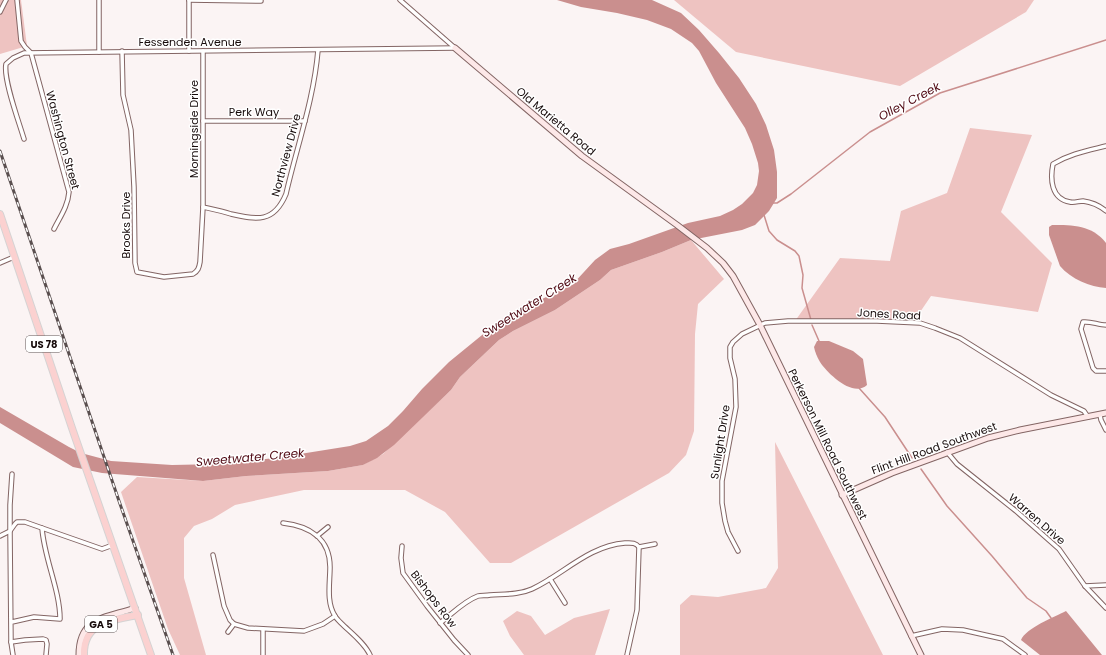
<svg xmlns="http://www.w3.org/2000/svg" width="1106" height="655" font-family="Poppins,sans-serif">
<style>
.green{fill:#eec3c1}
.water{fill:#ca8f8e}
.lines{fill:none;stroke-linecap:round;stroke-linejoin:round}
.stream{stroke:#ca8f8e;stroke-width:1.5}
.street-casing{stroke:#836564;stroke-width:5.5}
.secondary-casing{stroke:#836564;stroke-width:7}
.primary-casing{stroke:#d5d3d3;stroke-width:8}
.street{stroke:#fff;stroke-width:3.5}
.secondary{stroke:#fde8e8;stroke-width:5}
.primary{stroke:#fbd1d0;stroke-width:6}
.rail-casing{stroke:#5a4f4f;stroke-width:3}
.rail{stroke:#fff;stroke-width:1.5;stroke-dasharray:4.5;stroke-linecap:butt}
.labels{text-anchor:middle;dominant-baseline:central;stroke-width:3;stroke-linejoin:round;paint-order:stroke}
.shield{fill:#fff;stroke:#5d5454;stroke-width:1}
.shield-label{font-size:10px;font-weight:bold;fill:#170b0b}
.street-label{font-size:11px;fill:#170b0b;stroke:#fff}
.water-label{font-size:12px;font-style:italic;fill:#500913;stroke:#fff}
</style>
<rect width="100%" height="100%" fill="#fbf4f4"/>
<g class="green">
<polygon points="0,0 21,0 27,46 0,54"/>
<polygon points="674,0 1034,0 1026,12 900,86 736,52"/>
<polygon points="970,128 1032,135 1001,212 1052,263 1038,312 931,296 914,321 795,321 840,258 890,261 901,211 947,193"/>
<polygon points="691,240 724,279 698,304 695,334 694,431 686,455 669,473 511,563 490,563 445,512 405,490 304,490 235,505 212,519 194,526 184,538 184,578 206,655 180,655 168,629 121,492 137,477 203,481 246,476 328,471 363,465 383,454 451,390 460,377 499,340 513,331 555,310 600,280 611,270 662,252"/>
<polygon points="775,442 883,655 680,655 680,605 691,595 718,597 766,588 778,568"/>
<polygon points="610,609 595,655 524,655 510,636 503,621 517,611 531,616 545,635 574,618"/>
</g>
<g class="water">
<polygon points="557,0 652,0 681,13 699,30 719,53 739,78 756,104 766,125 774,150 777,172 777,198 769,211 755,225 742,230 691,240 662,252 611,270 600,280 555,310 513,331 499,340 460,377 451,390 394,445 377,458 363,465 328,471 246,476 203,481 102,473 73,467 0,423 0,407 69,447 81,453 111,461 172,465 219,464 275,458 350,446 366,441 388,426 403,411 422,389 449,362 498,322 516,310 530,303 542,299 572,285 595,260 610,249 629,244 688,223 720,216 733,210 742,204 753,193 757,185 759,171 758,163 752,144 745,128 716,83 699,51 692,43 671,29 647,20 617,13 581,7"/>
<path d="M1052 225C1073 225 1092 225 1106 243V288C1090 287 1071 279 1060 266L1049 235V227Z"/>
<path d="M817 341H829L853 351 863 359 867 385C853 398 828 374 820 362 817 357 815 352 814 347Z"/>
<path d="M1066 611 1102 655H1040L1021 640C1026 628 1054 617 1066 611Z"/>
</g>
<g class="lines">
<g class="stream">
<polyline points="772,203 777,203 791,194 870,132 940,93 1106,40"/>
<polyline points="764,215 769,231 777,240 795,251 799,256 803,275 802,288 811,320"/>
<polyline points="812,325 819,341"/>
<polyline points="859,388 885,417 912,458"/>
<polyline points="921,469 947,506 992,556 1027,598 1046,611 1051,618"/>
</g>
<defs>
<g id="street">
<path d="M17 0 21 41 25 47 31 53 69 192C68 206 60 217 54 229"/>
<polyline points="189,0 261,1"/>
<polyline points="400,0 455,48"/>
<polyline points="0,12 6,0"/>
<path d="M122 51 123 95 131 130 134 187 135 263 137 272 164 277 193 274C198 271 199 268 200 262L203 207V51"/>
<polyline points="189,51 189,0"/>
<polyline points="99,52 99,0"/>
<polyline points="203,121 305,121"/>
<path d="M24 139C19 122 3 79 6 64L13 58 24 53 455 48"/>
<path d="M1106 146C1086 151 1070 154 1053 164 1050 179 1051 199 1070 202 1074 203 1079 201 1083 201 1091 202 1100 206 1106 211"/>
<path d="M203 207C212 209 222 211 231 214 257 220 274 223 286 194 297 146 314 99 318 50"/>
<polyline points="0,263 14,257"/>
<path d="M1106 325C1098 325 1091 321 1083 322L1081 329 1093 368 1096 371H1106"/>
<polyline points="1100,415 1101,420 1106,430"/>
<polyline points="947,452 957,464 1016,511 1059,549 1085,586 1106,608"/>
<path d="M283 523C309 526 330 538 330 567 330 583 326 602 335 616 336 618 339 621 341 623 350 632 365 643 370 655"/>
<polyline points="42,528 102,549 113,545"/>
<polyline points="0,536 10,531 10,505 12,474"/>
<polyline points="317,536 328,527"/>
<polyline points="402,546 401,558 403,573 427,606 454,640 468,655"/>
<polyline points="639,547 655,544"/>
<polyline points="738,551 728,532 725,521 722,503 722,481 736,407 735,379 730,358 730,347 733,342 742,334 765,323 788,321 877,321 920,323 935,328 960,338 1051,395 1084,411 1088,417"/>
<polyline points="213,555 224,606 230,620 234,624 248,628 304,631 323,624 335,616"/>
<polyline points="550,579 565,603"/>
<polyline points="1085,586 1106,585"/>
<path d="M12 622 34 617 60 619C60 590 44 558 42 528L25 522H17L15 524 10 531 11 642 13 655"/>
<path d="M440 623C452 614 464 601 478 596 481 595 486 596 490 595 504 594 519 595 532 589 564 574 588 546 625 543 631 543 635 542 639 547L637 610 627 655"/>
<polyline points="263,629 263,655"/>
<polyline points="228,632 234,624"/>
<polyline points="911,636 942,629 963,630 1003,639 1025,655"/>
<polyline points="11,642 25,640 43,639 46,640 47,644 46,655"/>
</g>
<g id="secondary">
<polyline points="455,48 582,156 677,225 707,248 723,263 733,276 760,325 921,655"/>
<polyline points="842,495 892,473 988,438 1020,430 1106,413"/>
<path d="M79 655C79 616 107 618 135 608"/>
</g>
<g id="primary">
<polyline points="0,214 73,431 151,655"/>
<path d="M84 655C83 622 112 620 138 615"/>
</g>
</defs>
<use href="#street" class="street-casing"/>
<use href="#secondary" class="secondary-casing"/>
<use href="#primary" class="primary-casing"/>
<use href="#street" class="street"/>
<use href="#secondary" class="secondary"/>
<use href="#primary" class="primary"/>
<defs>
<polyline id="rail" points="0,151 119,501 173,655"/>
</defs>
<use href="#rail" class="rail-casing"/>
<use href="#rail" class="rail"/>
</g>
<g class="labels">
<g class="shield">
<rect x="26" y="336" width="36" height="16" rx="3"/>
<rect x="85" y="616" width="32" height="16" rx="3"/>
</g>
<g class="shield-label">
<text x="44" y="344">US 78</text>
<text x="101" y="624">GA 5</text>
</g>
<g class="street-label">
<text x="190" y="42">Fessenden Avenue</text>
<text x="254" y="112">Perk Way</text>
<text transform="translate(556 121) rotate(40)">Old Marietta Road</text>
<text transform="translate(194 129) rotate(-90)">Morningside Drive</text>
<text transform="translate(63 140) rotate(75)">Washington Street</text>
<text transform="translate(286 155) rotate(-75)">Northview Drive</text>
<text transform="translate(126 225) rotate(-90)">Brooks Drive</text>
<text transform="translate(889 314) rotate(3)">Jones Road</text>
<text transform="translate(720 442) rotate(-81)">Sunlight Drive</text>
<text transform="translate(828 444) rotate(64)">Perkerson Mill Road Southwest</text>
<text transform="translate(934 448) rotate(-20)">Flint Hill Road Southwest</text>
<text transform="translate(1037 519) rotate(41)">Warren Drive</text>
<text transform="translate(434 599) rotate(53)">Bishops Row</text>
</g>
<g class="water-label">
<text transform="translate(909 101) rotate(-28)">Olley Creek</text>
<text transform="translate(529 305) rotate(-32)">Sweetwater Creek</text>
<text transform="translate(250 457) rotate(-5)">Sweetwater Creek</text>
</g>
</g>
</svg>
